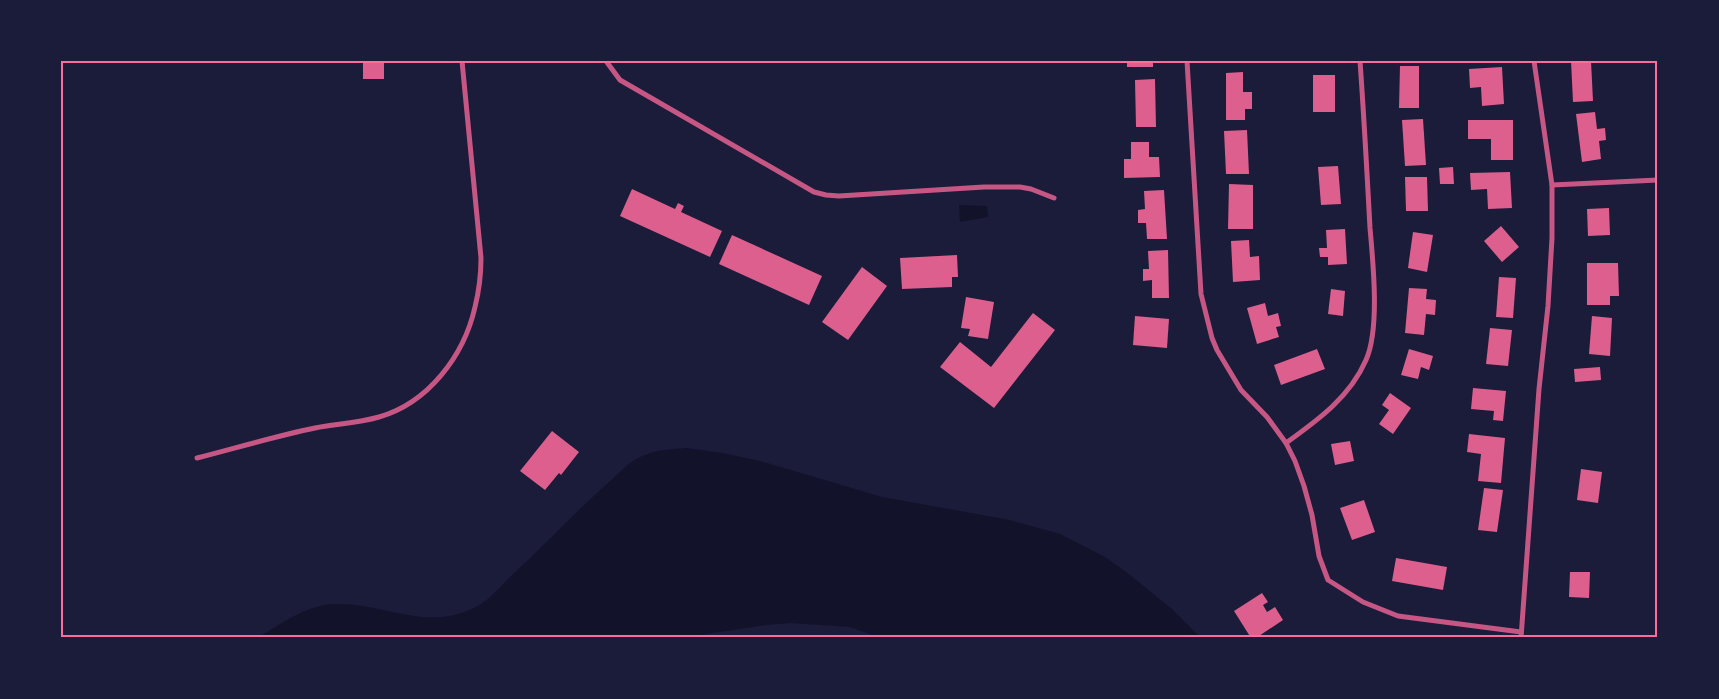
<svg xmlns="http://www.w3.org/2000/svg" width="1719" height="699" font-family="'Playfair Display',serif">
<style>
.water{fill:#12122b}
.building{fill:#dd5f8e}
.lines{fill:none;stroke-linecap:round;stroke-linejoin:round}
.minor{stroke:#c65784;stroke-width:5}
.neatline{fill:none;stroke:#ff6b9d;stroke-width:2}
</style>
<rect width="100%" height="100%" fill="#1b1b3a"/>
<g class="water">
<polygon points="959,205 987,206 988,217 960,222"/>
<path d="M687 448 722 453 760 461 882 497 1010 520 1060 534 1105 557 1130 575 1173 610 1201 638H881L850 627 790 623 765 625 700 635 693 638H257C280 625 306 605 333 604 386 602 429 635 481 604 492 597 502 585 511 576 544 546 574 513 607 484 616 476 626 465 636 459 652 450 669 449 687 448Z"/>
</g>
<g class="building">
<rect x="363" y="61" width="21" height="18"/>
<rect x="1127" y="61" width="26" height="6"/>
<polygon points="1571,61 1591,61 1593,101 1573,102"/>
<polygon points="1400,66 1419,66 1419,108 1399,108"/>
<polygon points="1502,67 1504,104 1482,106 1481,87 1470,88 1469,69"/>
<polygon points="1243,72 1243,92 1252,92 1252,109 1245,109 1245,120 1226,120 1226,73"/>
<rect x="1313" y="75" width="22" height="37"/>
<polygon points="1155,79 1156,127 1136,127 1135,80"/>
<polygon points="1595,112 1597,129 1605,128 1606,140 1599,141 1601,159 1582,162 1576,114"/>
<polygon points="1423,119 1426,165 1405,166 1402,120"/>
<polygon points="1468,120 1513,120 1513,160 1491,160 1491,139 1468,139"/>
<polygon points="1247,130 1249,174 1226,174 1224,131"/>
<polygon points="1131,142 1149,142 1149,157 1159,157 1160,177 1124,178 1124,159 1131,159"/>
<polygon points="1338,166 1341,204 1321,205 1318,167"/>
<polygon points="1453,167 1454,184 1440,184 1439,168"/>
<polygon points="1510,172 1512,208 1488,209 1487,189 1471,190 1470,173"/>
<polygon points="1405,177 1427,177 1428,211 1406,211"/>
<polygon points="1229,184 1253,185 1253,229 1228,229"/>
<polygon points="632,189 675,209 678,203 684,206 681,212 722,231 710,257 620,216"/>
<polygon points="1164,190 1167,239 1147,239 1146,223 1138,223 1138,210 1145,209 1144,191"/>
<polygon points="1609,208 1610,235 1588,236 1587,209"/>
<polygon points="1501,226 1519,247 1502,262 1484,241"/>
<polygon points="1345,229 1347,264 1328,265 1328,257 1320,257 1319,248 1327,248 1326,230"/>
<polygon points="1413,232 1433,235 1427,272 1408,268"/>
<polygon points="732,235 822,276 809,305 719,264"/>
<polygon points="1249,240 1250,257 1259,256 1260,280 1233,282 1231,241"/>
<polygon points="1168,250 1169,298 1152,298 1152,280 1143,281 1143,269 1149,269 1148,251"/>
<polygon points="957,255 958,277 952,277 952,287 902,289 900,258"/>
<polygon points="1587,263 1618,263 1619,296 1610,296 1610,305 1587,305"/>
<polygon points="862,267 887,286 848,340 822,322"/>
<polygon points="1499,277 1516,278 1513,318 1496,317"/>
<polygon points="1409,288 1427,289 1426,299 1436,300 1435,315 1426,314 1424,335 1405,333"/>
<polygon points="1331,289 1345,291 1343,316 1328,314"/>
<polygon points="966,297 994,302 988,339 968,336 970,329 961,328"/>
<polygon points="1265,303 1268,316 1278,313 1281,326 1276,327 1279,337 1257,344 1247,308"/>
<polygon points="1033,313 1055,330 994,408 940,367 960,342 991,367"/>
<polygon points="1135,316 1169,319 1167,348 1133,345"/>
<polygon points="1592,316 1612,318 1610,356 1589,354"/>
<polygon points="1490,328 1512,330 1508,366 1486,364"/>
<polygon points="1317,349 1325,369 1281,385 1274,365"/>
<polygon points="1409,349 1433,356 1429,370 1421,367 1418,379 1401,375"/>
<polygon points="1600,367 1601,380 1575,382 1574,369"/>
<polygon points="1473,388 1506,391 1503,421 1493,420 1494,411 1471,409"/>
<polygon points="1390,393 1411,408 1393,434 1379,424 1389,410 1382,405"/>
<polygon points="552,431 579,452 561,475 559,473 545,490 520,471"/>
<polygon points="1469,434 1505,438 1501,483 1478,481 1481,454 1467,452"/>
<polygon points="1350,441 1354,461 1335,465 1331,444"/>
<polygon points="1581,469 1602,472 1598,503 1577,500"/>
<polygon points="1484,488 1503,490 1497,532 1478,530"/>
<polygon points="1364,500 1375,532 1352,540 1340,508"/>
<polygon points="1396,558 1447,567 1443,590 1392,581"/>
<polygon points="1570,572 1590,572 1589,598 1569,597"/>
<polygon points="1262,593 1268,602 1263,605 1267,612 1275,607 1283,620 1256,638 1251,638 1234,611"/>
</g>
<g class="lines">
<g class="minor">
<polyline points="606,61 620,80 814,192 826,195 839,196 984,187 1020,187 1031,189 1054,198"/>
<polyline points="1187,61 1201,294 1212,338 1217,350 1241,390 1267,417 1286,443 1295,461 1304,486 1312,515 1319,556 1328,580 1363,602 1398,616 1521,632"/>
<polyline points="1552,185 1658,180"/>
<path d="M1286 443C1318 420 1350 397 1366 360 1380 329 1373 262 1370 228 1367 172 1364 117 1360 61"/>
<path d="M197 458C236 448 276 436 315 428 336 424 358 423 379 417 428 403 464 356 475 307 479 291 481 275 481 258L462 61"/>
<polyline points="1521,638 1539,389 1548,306 1552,238 1552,185 1534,61"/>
</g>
</g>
<rect width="1719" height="699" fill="none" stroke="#1b1b3a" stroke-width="125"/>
<rect x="62" y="62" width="1594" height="574" class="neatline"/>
</svg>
